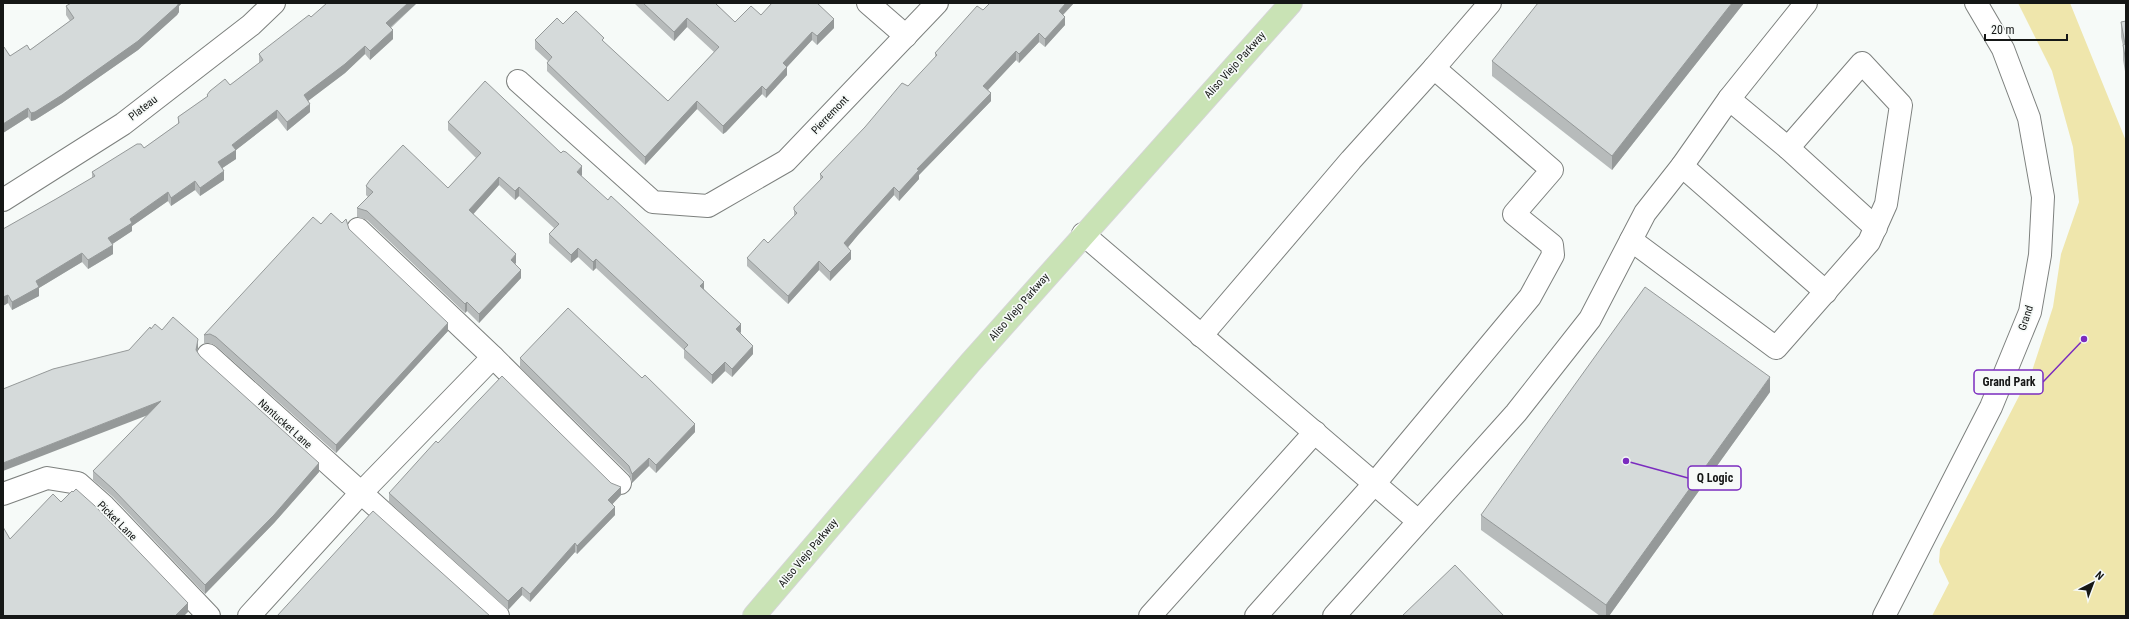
<svg xmlns="http://www.w3.org/2000/svg" width="2129" height="619" font-family="'Roboto Condensed',sans-serif">
<style>
.green{fill:#efe6ac}
.lines{fill:none;stroke-linecap:round;stroke-linejoin:round}
.minor-casing{stroke:#7d807e;stroke-width:24}
.major-casing{stroke:#d5d5d5;stroke-width:24}
.minor{stroke:#fff;stroke-width:22}
.major{stroke:#c9e3b5;stroke-width:22}
.wall{fill:#b7bbbb}
.shaded-wall{fill:#959999}
.building{fill:#d5dada;stroke:#959999}
.labels{text-anchor:middle;dominant-baseline:central;stroke-width:3.5;stroke-linejoin:round;paint-order:stroke}
.street-label{font-size:11px;fill:#151716;stroke:#f6faf8}
.leader{fill:none;stroke:#7b2cbf;stroke-width:1.5}
.callout-dot{fill:#7b2cbf;stroke:#f6faf8;stroke-width:1.5}
.callout{fill:#f6faf8;stroke:#7b2cbf;stroke-width:1.5}
.callout-label{font-size:12px;text-anchor:middle;font-weight:bold;fill:#151716}
</style>
<rect width="100%" height="100%" fill="#f6faf8"/>
<polygon class="green" points="2018,3 2070,3 2126,141 2126,616 1932,616 1949,583 1939,562 1940,549 2032,371 2053,307 2061,254 2079,202 2073,147 2052,71"/>
<g class="lines">
<defs>
<g id="minor">
<polyline points="868,3 906,36"/>
<polyline points="1434,68 1490,3"/>
<polyline points="518,81 653,202 708,206 786,161 937,3"/>
<polyline points="1788,148 1876,228"/>
<polyline points="1682,166 1826,292"/>
<polyline points="3,200 123,124 251,25 274,3"/>
<polyline points="358,229 493,357 620,483"/>
<polyline points="1083,234 1418,521"/>
<polyline points="1631,240 1776,348 1869,242 1886,204 1901,105 1862,63 1788,148 1729,99"/>
<polyline points="1201,336 1351,160 1434,68 1552,170 1514,214 1552,245 1553,255 1530,297 1375,483 1256,616"/>
<polyline points="208,355 498,616"/>
<polyline points="3,494 47,478 78,483 104,506 209,616"/>
<polyline points="249,616 361,493 493,357"/>
<polyline points="1150,616 1315,432"/>
<polyline points="1334,616 1516,413 1590,319 1645,213 1682,166 1729,99 1806,3"/>
<polyline points="1884,616 1991,407 2030,312 2040,255 2043,197 2029,118 2003,49 1976,3"/>
</g>
<polyline id="major" points="754,616 970,363 1291,3"/>
</defs>
<use href="#minor" class="minor-casing"/>
<use href="#major" class="major-casing"/>
<use href="#minor" class="minor"/>
<use href="#major" class="major"/>
</g>
<g class="wall">
<polygon points="71,3 182,3 179,6 179,12 177,15 138,50 62,103 35,120 31,121 28,117 3,133 3,48 10,56 30,50 70,21 66,15 66,6"/>
<polygon points="417,3 391,28 393,39 370,60 365,54 345,73 308,101 310,112 287,131 277,118 236,150 236,159 222,168 224,180 200,196 195,190 171,206 168,201 132,226 132,231 112,244 113,254 88,269 82,262 39,288 39,296 12,310 8,303 3,306 11,225 92,178 92,172 144,148 178,124 178,117 207,97 207,95 230,85 259,63 259,54 311,17"/>
<polygon points="634,3 715,3 735,22 761,15 834,28 817,45 812,40 787,67 787,75 766,98 762,94 726,132 723,134 697,109 645,165 547,71 547,63 548,61 535,49 535,40 563,24 604,42 668,101 714,52 687,27 674,41"/>
<polygon points="1074,3 1063,15 1065,25 1045,47 1039,42 1019,63 1016,60 988,90 991,101 919,175 919,179 899,201 894,195 858,235 848,247 851,259 830,281 819,270 788,304 747,266 747,258 768,243 794,217 794,210 820,180 820,174 908,86 935,58 935,53 983,10"/>
<polygon points="1744,3 1612,170 1492,76 1492,61"/>
<polygon points="2126,21 2126,77 2123,60 2123,46 2121,37 2121,22"/>
<polygon points="448,122 582,175 581,176 704,289 741,332 740,333 753,354 732,377 725,371 712,384 684,358 684,350 596,268 593,271 578,257 571,263 549,243 549,234 554,228 519,196 515,200 499,185 473,214 516,263 515,264 521,278 479,323 467,311 465,313 367,220 357,217 357,208 368,197 366,195 366,186 448,188 476,158 448,130"/>
<polygon points="342,223 349,229 448,331 336,453 216,346 210,343 204,343 204,335 321,224"/>
<polygon points="151,329 162,330 198,348 197,352 200,356 319,472 274,523 205,594 113,497 93,480 93,471 148,415 129,350"/>
<polygon points="520,358 695,432 656,473 649,466 632,483 629,474 520,367"/>
<polygon points="1770,392 1609,616 1600,616 1481,530 1481,515"/>
<polygon points="389,493 621,495 612,504 615,515 577,554 575,552 530,602 522,595 508,610 389,502"/>
</g>
<g class="shaded-wall">
<polygon points="176,3 182,3 179,6 179,12 177,15 138,50 62,103 35,120 31,121 31,113"/>
<polygon points="408,3 417,3 386,31 386,23"/>
<polygon points="1066,3 1074,3 1059,19 1059,11"/>
<polygon points="1732,3 1744,3 1612,170 1612,156"/>
<polygon points="1065,17 1065,25 1045,47 1045,39"/>
<polygon points="687,18 687,27 674,41 674,32"/>
<polygon points="834,19 834,28 817,45 817,36"/>
<polygon points="393,30 393,39 370,60 370,51"/>
<polygon points="812,32 812,40 787,67 787,75 766,98 766,90 783,63"/>
<polygon points="1039,33 1039,42 1019,63 1019,54"/>
<polygon points="365,46 365,54 345,73 304,104 304,95"/>
<polygon points="1016,51 1016,60 983,95 983,86"/>
<polygon points="762,86 762,94 726,132 723,134 723,126"/>
<polygon points="991,93 991,101 919,175 919,179 899,201 899,192 917,169"/>
<polygon points="697,101 697,109 645,165 645,157"/>
<polygon points="310,104 310,112 287,131 287,122"/>
<polygon points="28,108 28,117 3,133 3,124"/>
<polygon points="277,110 277,118 236,150 236,159 218,171 218,162 232,145"/>
<polygon points="582,166 582,175 577,181 577,172"/>
<polygon points="224,171 224,180 200,196 200,188"/>
<polygon points="499,177 499,185 469,219 469,210"/>
<polygon points="195,181 195,190 171,206 171,198"/>
<polygon points="519,187 519,196 515,200 515,191"/>
<polygon points="894,187 894,195 858,235 844,252 844,243 858,227"/>
<polygon points="168,192 168,201 132,226 132,231 108,247 108,238 130,219"/>
<polygon points="113,245 113,254 88,269 88,260"/>
<polygon points="578,248 578,257 571,263 571,255"/>
<polygon points="851,251 851,259 830,281 830,272"/>
<polygon points="82,253 82,262 39,288 39,296 12,310 12,302 36,281"/>
<polygon points="516,254 516,263 511,268 511,260"/>
<polygon points="596,259 596,268 593,271 593,262"/>
<polygon points="819,261 819,270 788,304 788,296"/>
<polygon points="521,270 521,278 479,323 479,314"/>
<polygon points="704,282 704,291 700,286"/>
<polygon points="8,295 8,303 3,306 3,297"/>
<polygon points="467,302 467,311 465,313 465,304"/>
<polygon points="448,323 448,331 336,453 336,445"/>
<polygon points="741,324 741,332 736,338 736,329"/>
<polygon points="198,339 198,348 196,358 196,350"/>
<polygon points="753,346 753,354 732,377 732,369"/>
<polygon points="725,362 725,371 712,384 712,375"/>
<polygon points="1770,377 1770,392 1609,616 1606,616 1606,605"/>
<polygon points="161,401 161,410 3,471 3,463"/>
<polygon points="695,424 695,432 656,473 656,465"/>
<polygon points="649,458 649,466 632,483 632,474"/>
<polygon points="319,463 319,472 274,523 205,594 205,585"/>
<polygon points="621,487 621,495 608,509 608,500"/>
<polygon points="615,507 615,515 577,554 577,546"/>
<polygon points="575,543 575,552 530,602 530,594"/>
<polygon points="522,587 522,595 508,610 508,601"/>
<polygon points="188,603 188,612 184,616 175,616"/>
</g>
<g class="building">
<polygon points="71,3 179,3 177,6 138,41 62,95 35,112 31,113 28,108 3,124 3,48 4,47 10,56 27,45 30,50 74,18 66,6"/>
<polygon points="327,3 408,3 386,23 393,30 370,51 365,46 345,64 304,95 310,104 287,122 277,110 232,145 236,150 218,162 224,171 200,188 195,181 171,198 168,192 130,219 132,223 108,238 113,245 88,260 82,253 36,281 39,287 12,302 8,295 3,297 3,229 56,199 95,176 92,172 137,144 141,144 144,148 179,123 178,117 208,96 207,95 210,91 225,79 230,85 263,60 259,54 261,52 309,15 311,17"/>
<polygon points="643,3 715,3 735,22 751,6 761,15 772,3 817,3 834,19 817,36 812,32 783,63 787,67 766,90 762,86 726,123 723,126 697,101 645,157 547,63 552,57 535,40 557,18 563,24 576,11 604,38 602,40 668,101 719,47 687,18 674,32"/>
<polygon points="990,3 1066,3 1059,11 1065,17 1045,39 1039,33 1019,54 1016,51 983,86 991,93 917,169 919,170 899,192 894,187 858,227 844,243 851,251 830,272 819,261 788,296 747,258 764,239 768,243 797,213 794,210 794,207 823,177 820,174 865,127 902,83 908,86 937,55 935,53 977,6 983,10"/>
<polygon points="1538,3 1732,3 1612,156 1492,61"/>
<polygon points="2126,21 2126,62 2123,45 2125,44 2121,22"/>
<polygon points="485,81 561,153 563,151 566,152 582,166 577,172 608,200 611,196 704,282 700,286 741,324 736,329 753,346 732,369 725,362 712,375 684,349 688,345 596,259 593,262 578,248 571,255 549,234 559,224 519,187 515,191 499,177 469,210 516,254 511,260 521,270 479,314 467,302 465,304 367,211 357,208 373,192 366,186 370,180 403,145 448,188 481,153 448,122"/>
<polygon points="331,213 342,223 346,219 349,229 448,323 336,445 216,337 210,334 204,335 313,217 321,224"/>
<polygon points="1645,287 1770,377 1606,605 1481,515"/>
<polygon points="568,308 642,378 645,375 695,424 656,465 649,458 632,474 629,466 520,358"/>
<polygon points="173,317 198,339 196,350 200,356 319,463 274,515 205,585 113,489 93,471 161,401 3,463 3,389 53,369 129,350 150,327 151,329 155,324 162,330"/>
<polygon points="502,376 611,483 621,487 608,500 615,507 577,546 575,543 530,594 522,587 508,601 389,493 436,441 438,443"/>
<polygon points="76,489 95,506 188,603 175,616 3,616 3,527 10,539 53,494 61,502 72,491 73,492"/>
<polygon points="373,511 490,616 277,616"/>
<polygon points="1455,565 1504,616 1402,616"/>
</g>
<g class="labels">
<g class="street-label">
<text transform="translate(1235 65) rotate(-48)">Aliso Viejo Parkway</text>
<text transform="translate(143 108) rotate(-38)">Plateau</text>
<text transform="translate(830 115) rotate(-46)">Pierremont</text>
<text transform="translate(1019 307) rotate(-49)">Aliso Viejo Parkway</text>
<text transform="translate(2026 318) rotate(-72)">Grand</text>
<text transform="translate(285 424) rotate(42)">Nantucket Lane</text>
<text transform="translate(117 521) rotate(45)">Picket Lane</text>
<text transform="translate(808 553) rotate(-50)">Aliso Viejo Parkway</text>
</g>
</g>
<path class="leader" d="M2084 339L2043 382M1626 461L1688 478"/>
<g class="callout-dot">
<circle cx="2084" cy="339" r="4"/>
<circle cx="1626" cy="461" r="4"/>
</g>
<g class="callout">
<rect x="1974" y="370" width="69" height="24" rx="4"/>
<rect x="1688" y="466" width="53" height="24" rx="4"/>
</g>
<g class="callout-label">
<text x="2009" y="386">Grand Park</text>
<text x="1715" y="482">Q Logic</text>
</g>
<rect width="2129" height="619" fill="none" stroke="#151716" stroke-width="8"/>
<g transform="translate(2093 583) rotate(42)" stroke="#f6faf8" stroke-width="3" paint-order="stroke">
<path d="M0-3L7 15L0 10L-7 15Z" fill="#151716"/>
<text y="-6" font-size="11" font-weight="bold" text-anchor="middle" fill="#151716">N</text>
</g>
<path d="M1985 34v6h82v-6" fill="none" stroke="#151716" stroke-width="2"/>
<text x="1991" y="34" font-size="12" fill="#151716" stroke="#f6faf8" stroke-width="3" paint-order="stroke">20 m</text>
</svg>
